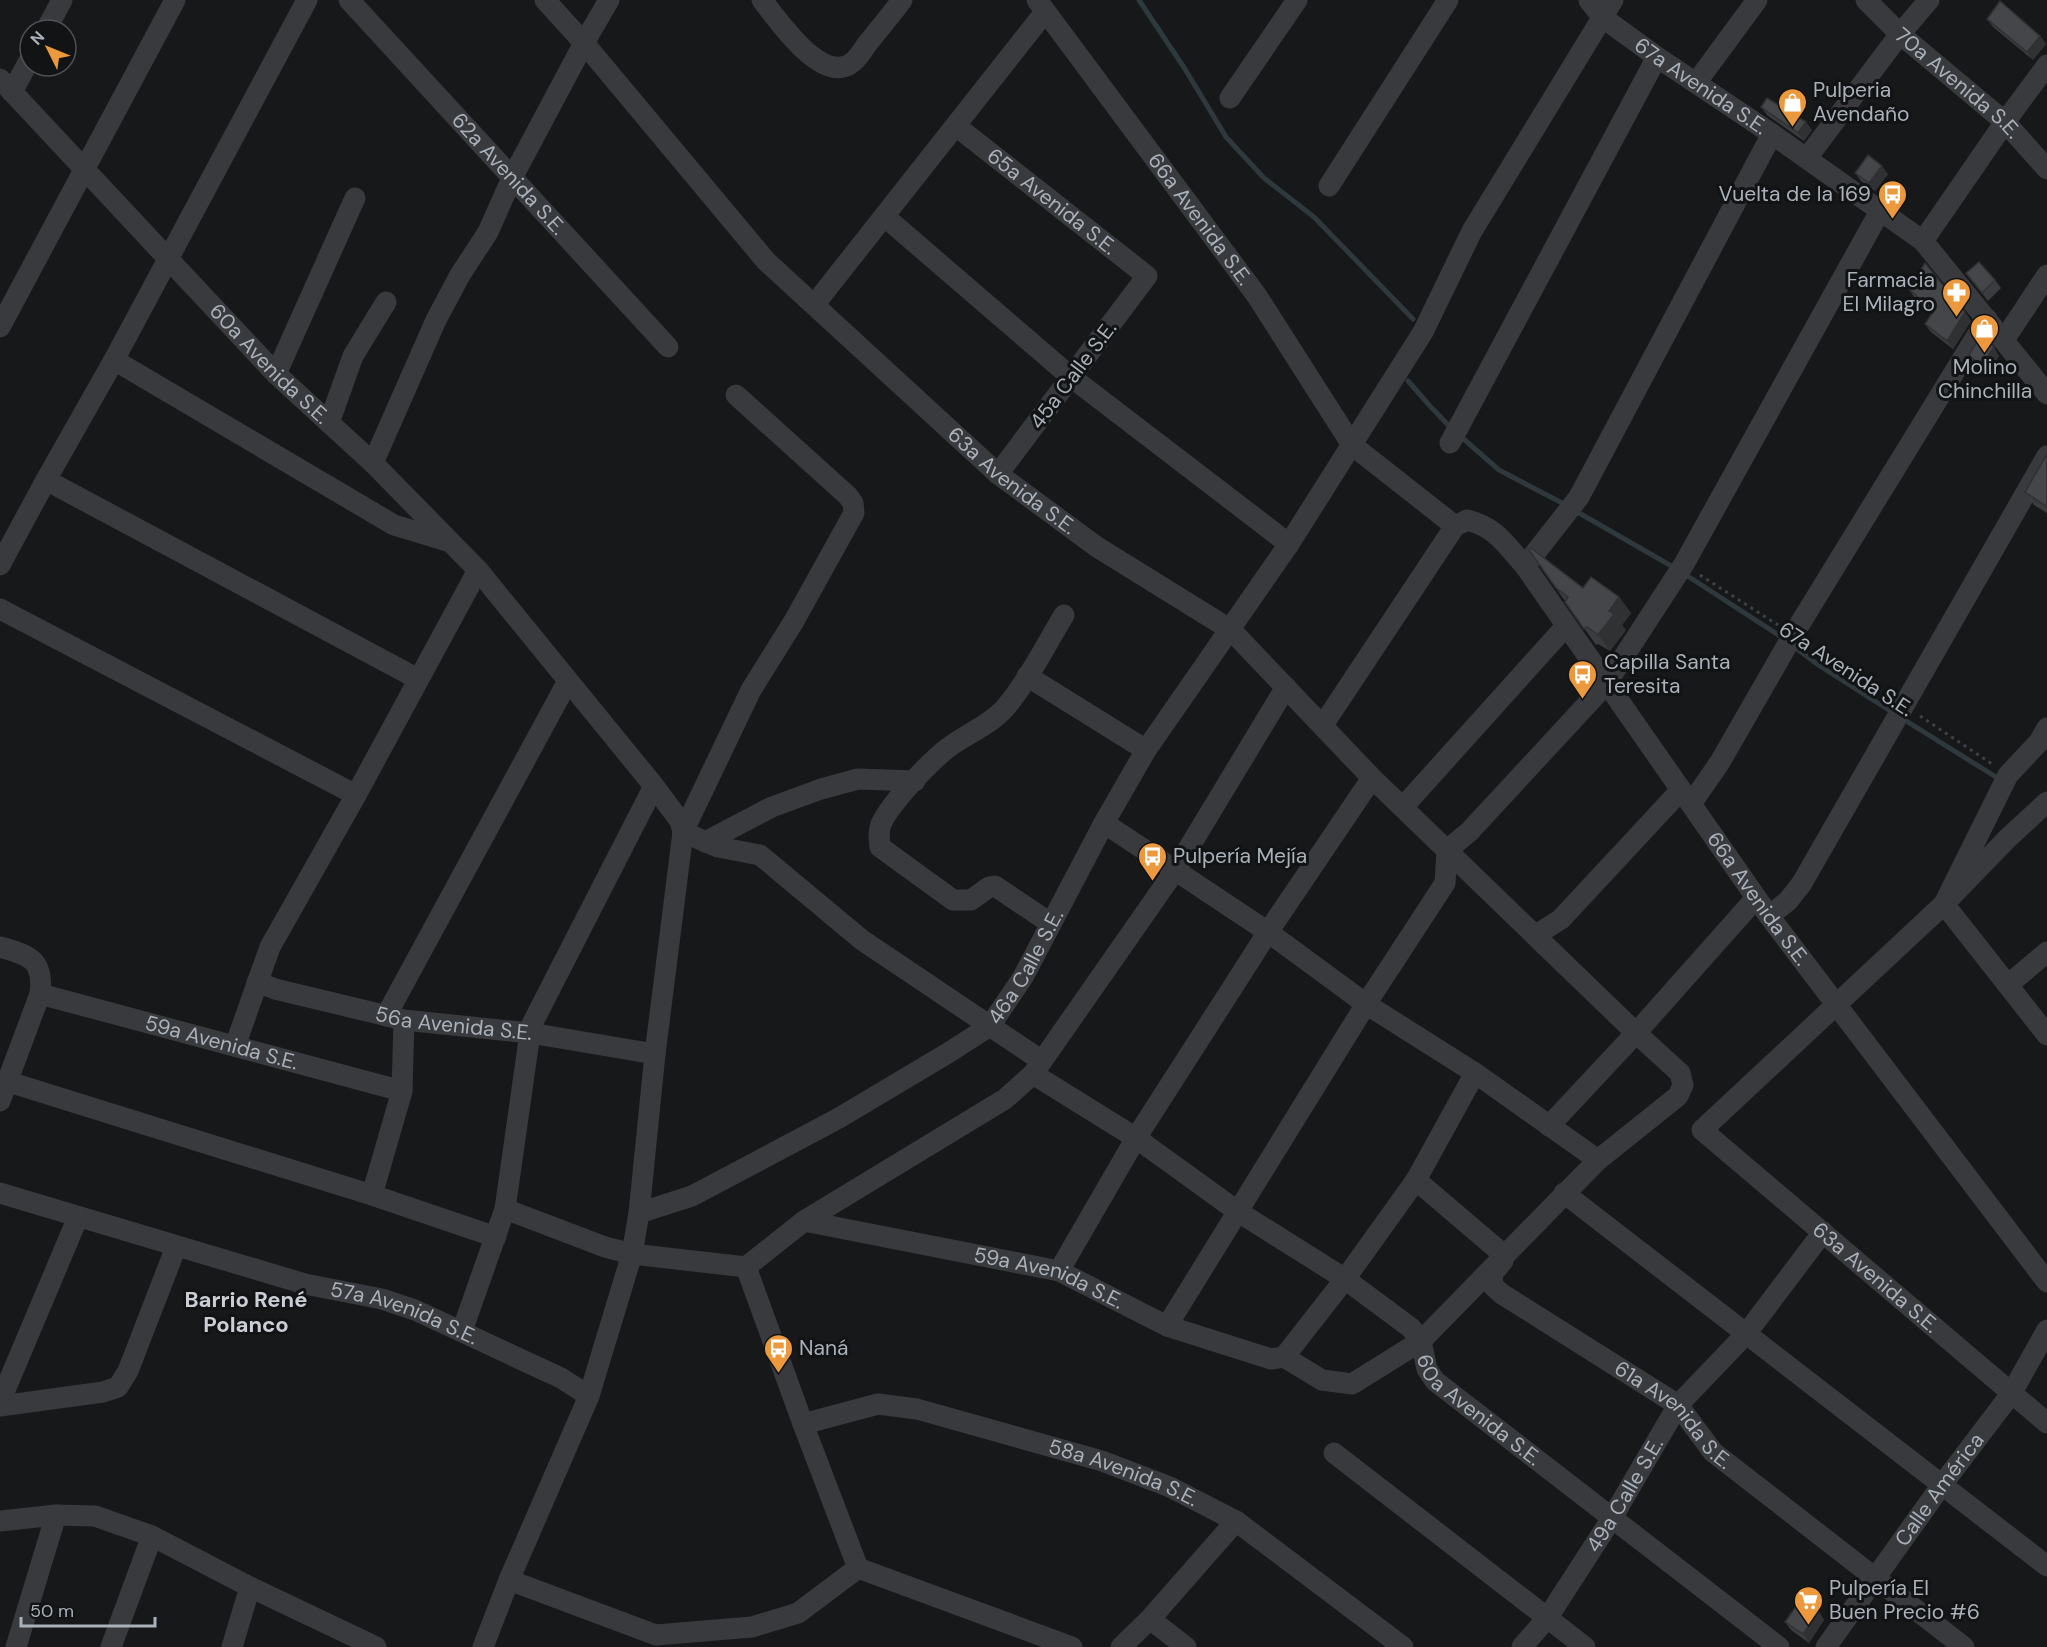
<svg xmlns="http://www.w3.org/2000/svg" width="2047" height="1647" font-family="'DM Sans',sans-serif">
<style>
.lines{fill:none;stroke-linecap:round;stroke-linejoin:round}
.stream{stroke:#2e383d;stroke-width:5}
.path{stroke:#3e4145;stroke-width:3;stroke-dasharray:3 4.5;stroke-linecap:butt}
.minor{stroke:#383a3e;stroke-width:21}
.wall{fill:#3a3c3f}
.shaded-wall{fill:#303133}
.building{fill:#444649;stroke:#303133;stroke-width:1.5}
.labels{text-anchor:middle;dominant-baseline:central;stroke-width:6;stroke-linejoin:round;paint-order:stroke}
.street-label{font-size:21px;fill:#aab1b9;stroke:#121314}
.poi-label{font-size:21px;fill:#aab1b9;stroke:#121314;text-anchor:start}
.neighbourhood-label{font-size:22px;font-weight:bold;fill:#cbcfd5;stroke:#121314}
</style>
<rect width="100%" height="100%" fill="#171819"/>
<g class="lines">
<g class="stream">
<polyline points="1139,0 1185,69 1226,137 1264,178 1314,217 1413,319"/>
<polyline points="1408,381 1430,406 1452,429"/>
<polyline points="1459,435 1499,470 1566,505"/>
<polyline points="1574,510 1675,568"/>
<polyline points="1683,573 1786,640"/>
<polyline points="1793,646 1820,666 1895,714"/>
<polyline points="1903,719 1996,777"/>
</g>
<g class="path">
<polyline points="1700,575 1778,625"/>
<polyline points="1809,645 1889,696"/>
<polyline points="1920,716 1992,764"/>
</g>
<g class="minor">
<path id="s1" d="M349 0 668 347"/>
<path id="s2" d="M545 0 584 43 766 261 998 474 1097 547 1231 630 1372 778 1636 1033 1680 1073 1683 1085 1678 1096 1598 1160 1421 1341 1352 1384 1322 1380 1284 1357"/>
<path d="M762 0C778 20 823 87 853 62 859 57 863 50 867 44 879 29 891 15 902 0"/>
<path id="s3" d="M1037 0 1257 296 1352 445 1455 526"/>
<path id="s4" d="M1589 0 1602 17 1657 57 1772 134 1923 241 2047 394"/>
<path id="s5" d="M1866 0 1900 34 2005 122 2047 169"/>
<polyline points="46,30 62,0"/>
<path id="s6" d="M0 79 276 374 373 463 478 570 654 786 680 821 683 832 718 847 760 855 862 940 1042 1061"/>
<polyline points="1696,83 1757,0"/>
<polyline points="12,92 30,59"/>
<polyline points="1230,98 1297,0"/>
<path id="s7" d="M956 126 1147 276 998 474"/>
<polyline points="1807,158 1900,34 1929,0"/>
<polyline points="1329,186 1448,0"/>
<polyline points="884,216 1071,377 1289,544"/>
<polyline points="1923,241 2005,122 2047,65"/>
<polyline points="814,305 1045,12"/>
<polyline points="0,327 175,0"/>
<polyline points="2004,340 2047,275"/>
<polyline points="114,360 394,525 447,541"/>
<polyline points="276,374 355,198"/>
<polyline points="329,423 353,356 386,302"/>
<polyline points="1450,443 1657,57"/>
<polyline points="373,463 436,320 460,275 488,232 512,178 584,43 609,0"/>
<polyline points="46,480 418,679"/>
<polyline points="0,565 46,480 114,360 307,0"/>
<polyline points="1525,566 1579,497 1772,134"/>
<polyline points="0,609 356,795"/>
<polyline points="1027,676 1146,750"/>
<path id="s8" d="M1323 725 1455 526 1467 520C1496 527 1506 545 1525 566L1769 916 2047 1282"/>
<polyline points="2047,728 2039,742 2008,775 1944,904 2047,1035"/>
<path id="s9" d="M2047 802 2008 838 1944 904 1702 1130 2047 1423"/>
<polyline points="1691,804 1720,762 1793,635 1987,319"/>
<polyline points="1403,807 1566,626"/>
<polyline points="1104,823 1268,932 1366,1004 1475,1073 1598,1160"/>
<polyline points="705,842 772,807 821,789 858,779 915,781"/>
<polyline points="1769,916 1788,901 1802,883 2047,456"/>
<path d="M1050 923 995 886 989 887 971 900H953L880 847C879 839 878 832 881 824 890 804 926 766 944 751 963 735 988 727 1005 708 1026 684 1047 643 1064 615"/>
<polyline points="1536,935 1561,919 1681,790"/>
<path d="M0 947C30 955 44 960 40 994L0 1101"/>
<path id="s10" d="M257 982 275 989 404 1020 530 1033 655 1054"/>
<polyline points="2009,984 2047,952"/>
<path id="s11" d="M40 994 402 1091"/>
<polyline points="386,1016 568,681"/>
<polyline points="235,1046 270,947 356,795 478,570"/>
<path id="s12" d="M1033 1074 1136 1138 1237 1211 1345 1279 1411 1328 1421 1341 1427 1369 1435 1381 1779 1647"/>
<polyline points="9,1082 372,1195 496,1237"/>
<polyline points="1549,1126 1636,1033 1756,898"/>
<path id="s13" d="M1416 1180 1504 1255 1503 1261 1492 1274 1493 1286 1502 1294 1678 1405 1713 1452 1964 1647"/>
<path id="s14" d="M0 1193 305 1284 382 1299 415 1310 561 1378 589 1396"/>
<polyline points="1564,1193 2047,1566"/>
<polyline points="372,1195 402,1091 404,1020"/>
<polyline points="505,1209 605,1247 632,1254 746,1267 804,1221 1005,1099 1033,1074 1176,869 1286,687"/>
<path id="s15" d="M639 1213 692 1196 839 1118 948 1053 990 1026 1023 977 1104 823 1146 750 1289 544 1423 332 1472 231 1613 0"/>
<path id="s16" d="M804 1221 1059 1271 1167 1326 1271 1359 1284 1357"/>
<polyline points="746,1267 803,1424 858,1568 1072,1647"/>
<polyline points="1059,1271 1136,1138 1268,932 1372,778"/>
<polyline points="1167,1326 1366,1004 1445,883 1447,850 1469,832 1606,684 1684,564 1880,211"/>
<polyline points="462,1331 505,1209 531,1026 654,786"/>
<polyline points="1284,1357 1345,1279 1416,1180 1475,1073"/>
<polyline points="0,1402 78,1217"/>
<polyline points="0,1406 103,1392 118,1387 128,1371 176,1247"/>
<path id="s17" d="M803 1424 878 1404 917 1409 1102 1461 1170 1487 1236 1521 1403 1647"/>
<polyline points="1334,1453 1585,1647"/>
<polyline points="0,1521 56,1515 95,1516 152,1536 250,1587 376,1647"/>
<polyline points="509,1580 656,1635 752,1627 798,1613 858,1568"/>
<polyline points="1150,1619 1186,1647"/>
<polyline points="16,1647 56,1515"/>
<polyline points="111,1647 152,1536"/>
<polyline points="232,1647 250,1587"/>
<polyline points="483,1647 509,1580 589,1396 632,1254 639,1213 655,1054 683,832 751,690 794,621 854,513 853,503 848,496 736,395"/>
<polyline points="1121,1647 1150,1619 1236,1521"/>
<path id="s18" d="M1522 1647 1548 1617 1612 1518 1678 1405 1746 1334 1823 1232"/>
<path id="s19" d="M1826 1647 1941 1486 2011 1394 2047 1330"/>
</g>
</g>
<g class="wall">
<polygon points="1987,19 2040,36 2046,44 2033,60 1993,27"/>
<polygon points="1761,107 1812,130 1804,141 1767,115"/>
<polygon points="1855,173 1888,174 1875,191 1861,181"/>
<polygon points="1966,273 1995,280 2001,288 1988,301"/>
<polygon points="1909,289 1965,312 1971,321 1953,349 1931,332 1925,324 1932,314 1914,297"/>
<polygon points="1969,355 1999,356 1987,374 1975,363"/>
<polygon points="2047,454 2047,513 2034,505 2025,492"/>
<polygon points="1529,550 1583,588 1619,597 1631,613 1622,625 1626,630 1610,651 1598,644 1596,645"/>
<polygon points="1819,1612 1824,1620 1809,1643 1791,1630 1785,1622"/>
</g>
<g class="shaded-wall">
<polygon points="2040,36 2046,44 2033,60 2027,52"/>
<polygon points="1806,122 1812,130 1804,141 1798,133"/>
<polygon points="1882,166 1888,174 1875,191 1869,183"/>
<polygon points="1965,312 1971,321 1953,349 1947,341"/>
<polygon points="1994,347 1999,356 1987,374 1981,366"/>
<polygon points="1619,597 1631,613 1622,625 1626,630 1610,651 1598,635 1609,611"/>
<polygon points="1819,1612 1824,1620 1809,1643 1803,1634"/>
</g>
<g class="building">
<polygon points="2000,1 2040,36 2027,52 1987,19"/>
<polygon points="1767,98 1806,122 1798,133 1761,107"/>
<polygon points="1868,155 1882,166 1869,183 1855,173"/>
<polygon points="1979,262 1995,280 1982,293 1966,273"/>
<polygon points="1925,263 1965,312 1947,341 1925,324 1933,312 1909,289"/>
<polygon points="1982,333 1994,347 1981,366 1969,355"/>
<polygon points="2047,454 2047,507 2025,492"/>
<polygon points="1531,548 1583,588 1591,577 1619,597 1609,611 1614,614 1598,635 1587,627 1584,629 1565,602 1568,597 1556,588 1529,550"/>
<polygon points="1801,1599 1819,1612 1803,1634 1785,1622"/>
</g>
<defs>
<symbol id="shop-pin" viewBox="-11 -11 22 30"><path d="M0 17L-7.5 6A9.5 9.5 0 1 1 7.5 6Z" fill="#ec983d" stroke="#121314"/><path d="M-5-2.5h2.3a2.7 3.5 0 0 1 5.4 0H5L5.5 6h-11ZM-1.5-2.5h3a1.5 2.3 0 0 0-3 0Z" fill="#fff"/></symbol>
<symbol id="bus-pin" viewBox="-11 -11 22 30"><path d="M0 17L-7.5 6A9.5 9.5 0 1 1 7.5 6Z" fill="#ec983d" stroke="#121314"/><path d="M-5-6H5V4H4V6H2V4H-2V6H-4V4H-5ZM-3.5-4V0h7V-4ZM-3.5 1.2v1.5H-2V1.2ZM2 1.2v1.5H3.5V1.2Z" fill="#fff"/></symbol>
<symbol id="pharmacy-pin" viewBox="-11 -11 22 30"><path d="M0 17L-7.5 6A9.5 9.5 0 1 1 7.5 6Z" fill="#ec983d" stroke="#121314"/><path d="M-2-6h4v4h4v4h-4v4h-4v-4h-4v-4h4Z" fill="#fff"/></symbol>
<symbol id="supermarket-pin" viewBox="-11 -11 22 30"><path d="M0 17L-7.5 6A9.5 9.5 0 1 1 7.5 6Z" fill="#ec983d" stroke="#121314"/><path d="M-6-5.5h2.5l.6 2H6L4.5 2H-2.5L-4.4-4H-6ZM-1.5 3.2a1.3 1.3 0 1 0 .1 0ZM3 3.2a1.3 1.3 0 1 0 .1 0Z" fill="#fff"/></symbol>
</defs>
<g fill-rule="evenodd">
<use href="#shop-pin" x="1776" y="86" width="33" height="45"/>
<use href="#bus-pin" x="1876" y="178" width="33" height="45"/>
<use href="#pharmacy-pin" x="1940" y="276" width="33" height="45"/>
<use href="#shop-pin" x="1968" y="312" width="33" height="45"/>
<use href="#bus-pin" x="1566" y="658" width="33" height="45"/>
<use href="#bus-pin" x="1136" y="840" width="33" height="45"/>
<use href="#bus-pin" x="762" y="1332" width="33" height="45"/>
<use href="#supermarket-pin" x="1792" y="1584" width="33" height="45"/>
</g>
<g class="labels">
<g class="street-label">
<text stroke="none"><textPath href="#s5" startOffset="124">70a Avenida S.E.</textPath></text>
<text stroke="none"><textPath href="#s4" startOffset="142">67a Avenida S.E.</textPath></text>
<text stroke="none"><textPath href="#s1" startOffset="236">62a Avenida S.E.</textPath></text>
<text stroke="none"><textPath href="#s7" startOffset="122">65a Avenida S.E.</textPath></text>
<text stroke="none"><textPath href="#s3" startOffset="273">66a Avenida S.E.</textPath></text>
<text stroke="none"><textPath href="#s6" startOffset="392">60a Avenida S.E.</textPath></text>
<text transform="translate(1073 375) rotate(-53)">45a Calle S.E.</text>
<text stroke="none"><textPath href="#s2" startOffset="672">63a Avenida S.E.</textPath></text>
<text transform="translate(1846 669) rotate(33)">67a Avenida S.E.</text>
<text stroke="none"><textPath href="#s8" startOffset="734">66a Avenida S.E.</textPath></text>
<text stroke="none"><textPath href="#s15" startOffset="468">46a Calle S.E.</textPath></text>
<text stroke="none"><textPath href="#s10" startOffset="202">56a Avenida S.E.</textPath></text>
<text stroke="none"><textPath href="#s11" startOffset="188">59a Avenida S.E.</textPath></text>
<text stroke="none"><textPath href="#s9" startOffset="704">63a Avenida S.E.</textPath></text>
<text stroke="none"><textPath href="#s16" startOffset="252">59a Avenida S.E.</textPath></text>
<text stroke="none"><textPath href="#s14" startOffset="422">57a Avenida S.E.</textPath></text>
<text stroke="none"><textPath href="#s12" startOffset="566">60a Avenida S.E.</textPath></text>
<text stroke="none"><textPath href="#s13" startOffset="374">61a Avenida S.E.</textPath></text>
<text stroke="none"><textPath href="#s17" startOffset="333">58a Avenida S.E.</textPath></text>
<text stroke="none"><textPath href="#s19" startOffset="194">Calle América</textPath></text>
<text stroke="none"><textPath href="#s18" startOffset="184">49a Calle S.E.</textPath></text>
</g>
<g class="poi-label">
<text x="1813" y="90">Pulperia<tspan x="1813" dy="24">Avendaño</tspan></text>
<text x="1871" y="194" text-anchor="end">Vuelta de la 169</text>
<text x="1935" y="280" text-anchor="end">Farmacia<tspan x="1935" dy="24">El Milagro</tspan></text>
<text x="1985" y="367" text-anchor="middle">Molino<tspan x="1985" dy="24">Chinchilla</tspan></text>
<text x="1604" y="662">Capilla Santa<tspan x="1604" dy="24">Teresita</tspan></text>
<text x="1173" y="856">Pulpería Mejía</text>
<text x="799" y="1348">Naná</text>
<text x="1829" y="1588">Pulpería El<tspan x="1829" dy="24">Buen Precio #6</tspan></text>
</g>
<g class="neighbourhood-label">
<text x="246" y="1299">Barrio René<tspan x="246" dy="25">Polanco</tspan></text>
</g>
</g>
<g transform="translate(48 48) rotate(313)"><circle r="28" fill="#121314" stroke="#4f5256" stroke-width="1.5"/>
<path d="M0-4.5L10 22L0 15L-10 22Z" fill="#ec983d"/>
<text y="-9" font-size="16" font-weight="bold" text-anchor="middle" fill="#aab1b9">N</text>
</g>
<path d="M21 1617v9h134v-9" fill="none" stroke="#aab1b9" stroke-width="3"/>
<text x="30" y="1617" font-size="18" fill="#aab1b9" stroke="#121314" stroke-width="4.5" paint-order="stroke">50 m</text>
</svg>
